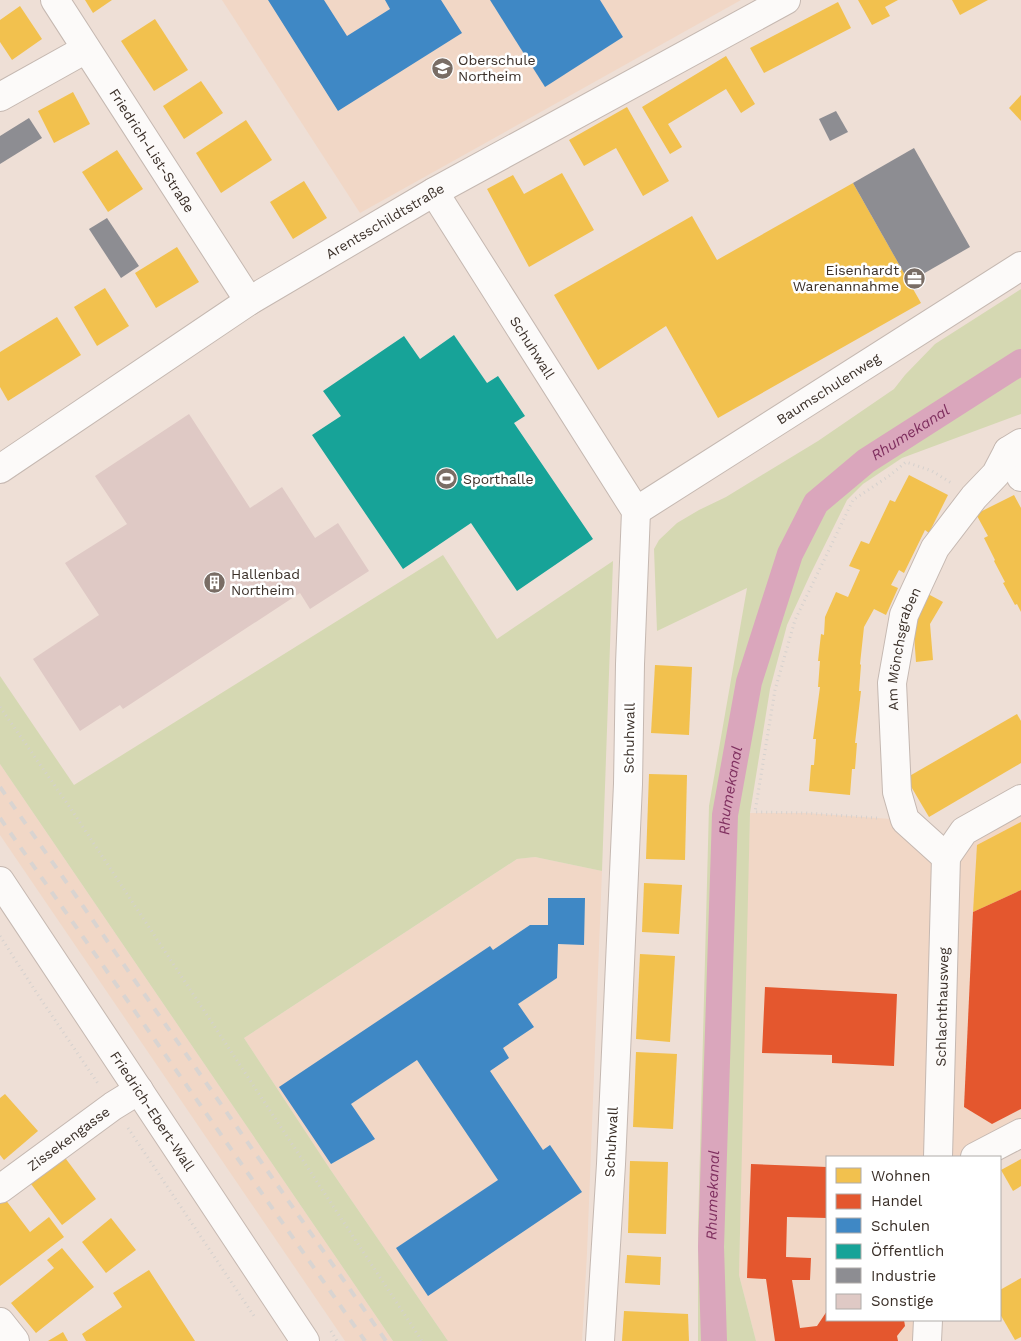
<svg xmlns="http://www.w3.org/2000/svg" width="1021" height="1341" font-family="'Work Sans',sans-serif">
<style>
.built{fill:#f1d7c6}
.green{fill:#d5d8b2}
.homes{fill:#f2c14e}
.shops{fill:#e4572e}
.schools{fill:#3f88c5}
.public{fill:#17a398}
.industry{fill:#8d8d92}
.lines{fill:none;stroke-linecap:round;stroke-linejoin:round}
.canal{stroke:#daa6bc;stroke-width:26}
.building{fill:#dfc9c5}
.minor-casing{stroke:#c5b8b1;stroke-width:30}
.major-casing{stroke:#c5b8b1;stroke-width:30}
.path{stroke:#d5d1ce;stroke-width:3;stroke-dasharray:1 4;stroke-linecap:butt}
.minor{stroke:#fcfaf9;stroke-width:28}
.major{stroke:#fcfaf9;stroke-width:28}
.rail{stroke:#d9d4d1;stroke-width:4;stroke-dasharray:9 9;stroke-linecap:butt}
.labels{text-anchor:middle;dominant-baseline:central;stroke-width:5;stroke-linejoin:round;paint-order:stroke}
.poi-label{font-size:14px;fill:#3a2f28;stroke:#fff;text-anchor:start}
.street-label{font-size:14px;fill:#3a2f28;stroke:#fff}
.water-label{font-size:15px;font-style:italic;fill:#7f2f5f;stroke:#fff}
</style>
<rect width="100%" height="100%" fill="#eedfd6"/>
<g class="built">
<polygon points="222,0 741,0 360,213"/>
<polygon points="0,764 393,1341 345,1341 0,835"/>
<polygon points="1021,798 1021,1133 975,1157 827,1157 827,1320 928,1320 927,1341 756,1341 739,1275 744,1006 750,813 806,813 905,820 946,857"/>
<polygon points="535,857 602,871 587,1253 582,1341 448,1341 330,1169 244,1038 517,859"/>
</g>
<g class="green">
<polygon points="1021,289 1021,414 902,458 863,484 847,500 810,575 787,625 770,689 750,813 739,1275 756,1341 698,1341 698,1228 709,806 747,588 657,631 654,549 659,540 677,523 699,510 726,497 818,441 894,389 905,375 935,344"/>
<polygon points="443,555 497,639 613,561 602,871 535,857 517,859 244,1038 330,1169 448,1341 393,1341 0,764 0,676 74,785"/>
</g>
<g class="homes">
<polygon points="85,0 112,0 93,13"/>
<polygon points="858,0 898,0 885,7 890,16 872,25"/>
<polygon points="952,0 988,0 960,15"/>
<polygon points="838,2 851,28 764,73 750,48"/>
<polygon points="20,6 42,39 12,60 0,42 0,20"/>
<polygon points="155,19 188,70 154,91 121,41"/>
<polygon points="726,56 755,104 741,113 726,89 668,124 682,147 670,154 642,107"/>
<polygon points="201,81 223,113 184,139 163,106"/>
<polygon points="73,92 90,124 54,143 38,111"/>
<polygon points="1021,95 1021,121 1009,108"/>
<polygon points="627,107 669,181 643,196 616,148 584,166 569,140"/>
<polygon points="246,120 272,160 221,193 196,153"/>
<polygon points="117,150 143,189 108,212 82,172"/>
<polygon points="562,173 594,230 529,267 487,189 513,175 524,194"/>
<polygon points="304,181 327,218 293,239 270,202"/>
<polygon points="853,183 921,303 718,418 666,326 598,370 554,295 692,216 717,260"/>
<polygon points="177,247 199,282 156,308 135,273"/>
<polygon points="105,288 129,326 97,346 74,307"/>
<polygon points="57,317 81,355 8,401 0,387 0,352"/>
<polygon points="909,475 948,495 929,533 925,530 904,573 899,570 891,585 898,588 886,615 874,609 864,627 860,664 861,665 859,691 861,691 855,743 857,743 855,769 852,769 850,795 809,791 811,765 814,765 816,739 813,739 820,687 818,687 820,661 818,661 821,634 824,635 825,617 836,592 848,597 860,570 849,566 861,541 869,544 890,500 895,502"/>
<polygon points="1014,495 1021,508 1021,612 1017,604 1015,605 1003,583 1005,582 994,561 995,560 984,538 988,536 976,514"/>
<polygon points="928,594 943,602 930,624 933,660 916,662 913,621"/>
<polygon points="655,665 692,667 689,735 651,733"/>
<polygon points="1017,714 1021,721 1021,763 929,817 906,778"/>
<polygon points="649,774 687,775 685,860 646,859"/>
<polygon points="1021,822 1021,890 973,912 977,845"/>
<polygon points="644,883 682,885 679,934 642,932"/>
<polygon points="640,954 675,956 670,1042 636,1039"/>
<polygon points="636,1052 677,1054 673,1129 633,1127"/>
<polygon points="5,1094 38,1131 4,1160 0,1155 0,1098"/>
<polygon points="63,1155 96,1199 62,1225 28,1180"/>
<polygon points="1021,1159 1021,1186 1013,1191 1001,1170"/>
<polygon points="630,1161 668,1162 666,1234 628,1233"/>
<polygon points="5,1199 30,1232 49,1217 64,1237 0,1286 0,1203"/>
<polygon points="111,1218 136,1250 106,1273 82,1242"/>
<polygon points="62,1248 94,1287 36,1333 11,1303 54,1268 47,1260"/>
<polygon points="627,1255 661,1257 660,1285 625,1283"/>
<polygon points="149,1270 195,1341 86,1341 82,1334 122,1307 113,1293"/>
<polygon points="1021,1278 1021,1337 1015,1340 1000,1314 1000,1290"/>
<polygon points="624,1311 688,1314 689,1341 622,1341"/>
<polygon points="63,1332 68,1341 48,1341"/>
</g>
<g class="shops">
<polygon points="1021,890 1021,1109 992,1124 964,1107 973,912"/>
<polygon points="765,987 897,994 894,1066 832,1063 832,1055 762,1053"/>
<polygon points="751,1164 827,1167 827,1218 787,1217 786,1257 811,1258 810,1280 792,1280 800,1328 817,1326 827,1311 827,1320 904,1320 905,1326 897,1336 898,1341 775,1341 766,1279 747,1278"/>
</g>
<g class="schools">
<polygon points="268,0 324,0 347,36 390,9 385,0 441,0 462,33 338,111"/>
<polygon points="490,0 600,0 623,37 545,87"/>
<polygon points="548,898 585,898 584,945 558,944 557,978 518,1004 534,1027 503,1048 509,1058 490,1071 543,1150 550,1145 582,1192 428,1296 396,1248 498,1180 417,1060 351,1104 375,1139 331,1164 279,1087 490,946 493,950 530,925 548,925"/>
</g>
<polygon class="public" points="454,335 487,383 498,376 525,416 514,423 593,539 517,591 471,523 403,569 312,435 341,416 323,391 404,336 420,359"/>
<g class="industry">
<polygon points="836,111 848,132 830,141 819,119"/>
<polygon points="29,118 42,138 0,164 0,136"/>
<polygon points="914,148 970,247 909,282 853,183"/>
<polygon points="107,218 139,266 121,278 89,229"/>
</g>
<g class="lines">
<path class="canal" id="s1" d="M714 1341 711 1247 725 815 749 682 790 554 816 503 866 461 1021 362"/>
</g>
<polygon class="building" points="189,414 250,508 282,487 315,538 338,523 369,571 310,609 300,593 123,709 120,705 80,731 33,659 99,615 65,563 127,524 95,476"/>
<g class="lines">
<defs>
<g id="minor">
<path id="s2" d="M55 0 249 301"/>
<polyline points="0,97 86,49"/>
<path id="s3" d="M434 192 636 511 630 664 628 784 611 1164 600 1341"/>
<polyline points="1008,451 1021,477"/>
<path id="s4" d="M0 469 249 301 434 192 786 0"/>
<path id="s5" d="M636 511 1021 266"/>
<path id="s6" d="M946 857 905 820 897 792 892 683 904 615 935 548 974 497 996 474 1008 451 1021 443"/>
<polyline points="946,857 964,831 1021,799"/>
<path id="s7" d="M938 1157 946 857"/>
<polyline points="975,1157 1021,1133"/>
<path id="s8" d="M0 1189 113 1106 139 1090"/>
<polyline points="0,1322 15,1341"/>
<polyline points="927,1341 928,1320"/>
</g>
<g id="major">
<path id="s9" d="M0 881 305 1341"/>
</g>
</defs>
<use href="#minor" class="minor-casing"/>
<use href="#major" class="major-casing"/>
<g class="path">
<polyline points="0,707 71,809 422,1341"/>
<polyline points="877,818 806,813 755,812 775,690 795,620 853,500 889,476 906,462 932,471 953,484"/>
<polyline points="0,936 36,992 99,1085"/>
<polyline points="128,1128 254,1316"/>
<polyline points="331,1331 337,1341"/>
</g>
<use href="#minor" class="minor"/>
<use href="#major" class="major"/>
<g class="rail">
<polyline points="0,787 386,1341"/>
<polyline points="0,818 365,1341"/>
</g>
</g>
<defs>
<symbol id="school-disc" viewBox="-11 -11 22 22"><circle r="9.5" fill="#796d65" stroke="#fff"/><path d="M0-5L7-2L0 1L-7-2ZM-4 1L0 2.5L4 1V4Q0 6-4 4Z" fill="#fff"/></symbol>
<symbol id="office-disc" viewBox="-11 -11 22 22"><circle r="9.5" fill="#796d65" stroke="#fff"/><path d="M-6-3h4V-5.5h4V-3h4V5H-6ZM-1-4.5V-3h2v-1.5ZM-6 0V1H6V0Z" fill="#fff"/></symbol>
<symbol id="stadium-disc" viewBox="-11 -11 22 22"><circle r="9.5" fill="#796d65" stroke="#fff"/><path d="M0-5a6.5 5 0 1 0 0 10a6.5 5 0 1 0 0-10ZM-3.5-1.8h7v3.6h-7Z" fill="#fff"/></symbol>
<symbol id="building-disc" viewBox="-11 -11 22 22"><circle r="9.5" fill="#796d65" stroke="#fff"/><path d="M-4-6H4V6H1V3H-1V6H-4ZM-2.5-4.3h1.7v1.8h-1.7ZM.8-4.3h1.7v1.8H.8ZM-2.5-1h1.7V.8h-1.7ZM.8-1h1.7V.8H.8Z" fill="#fff"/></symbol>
</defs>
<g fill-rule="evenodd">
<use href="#school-disc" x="430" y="56" width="25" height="25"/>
<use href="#office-disc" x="902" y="266" width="25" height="25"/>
<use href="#stadium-disc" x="434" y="466" width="25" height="25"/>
<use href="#building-disc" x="202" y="570" width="25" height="25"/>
</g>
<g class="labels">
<g class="poi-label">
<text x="458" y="60">Oberschule<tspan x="458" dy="16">Northeim</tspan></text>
<text x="899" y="270" text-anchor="end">Eisenhardt<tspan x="899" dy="16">Warenannahme</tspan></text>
<text x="463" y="479">Sporthalle</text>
<text x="231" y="574">Hallenbad<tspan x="231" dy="16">Northeim</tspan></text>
</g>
<g class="street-label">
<text stroke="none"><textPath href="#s2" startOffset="179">Friedrich-List-Straße</textPath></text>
<text stroke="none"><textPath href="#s4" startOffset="458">Arentsschildtstraße</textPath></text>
<text stroke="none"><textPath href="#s3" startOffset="184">Schuhwall</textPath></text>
<text stroke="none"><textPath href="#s5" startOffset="228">Baumschulenweg</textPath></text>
<text stroke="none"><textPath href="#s6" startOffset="229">Am Mönchsgraben</textPath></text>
<text transform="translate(629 738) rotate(-89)">Schuhwall</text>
<text stroke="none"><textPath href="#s7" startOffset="150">Schlachthausweg</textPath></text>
<text stroke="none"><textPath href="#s9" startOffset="276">Friedrich-Ebert-Wall</textPath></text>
<text stroke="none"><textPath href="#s8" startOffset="85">Zissekengasse</textPath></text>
<text transform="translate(611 1142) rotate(-87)">Schuhwall</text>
</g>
<g class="water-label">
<text stroke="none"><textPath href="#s1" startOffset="971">Rhumekanal</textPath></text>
<text stroke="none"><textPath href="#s1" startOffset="551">Rhumekanal</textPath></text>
<text stroke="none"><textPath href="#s1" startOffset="146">Rhumekanal</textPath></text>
</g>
</g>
<rect x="826" y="1156" width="175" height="165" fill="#ffffff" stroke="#b0aca9"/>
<rect x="836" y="1168" width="25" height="15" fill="#f2c14e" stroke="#b0aca9"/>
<text x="871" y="1181" font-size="15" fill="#3a2f28">Wohnen</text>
<rect x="836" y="1194" width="25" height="15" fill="#e4572e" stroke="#b0aca9"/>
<text x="871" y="1206" font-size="15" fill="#3a2f28">Handel</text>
<rect x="836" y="1218" width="25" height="15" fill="#3f88c5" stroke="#b0aca9"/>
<text x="871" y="1231" font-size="15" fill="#3a2f28">Schulen</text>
<rect x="836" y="1244" width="25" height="15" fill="#17a398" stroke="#b0aca9"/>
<text x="871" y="1256" font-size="15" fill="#3a2f28">Öffentlich</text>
<rect x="836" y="1268" width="25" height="15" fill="#8d8d92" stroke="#b0aca9"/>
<text x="871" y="1281" font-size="15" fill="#3a2f28">Industrie</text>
<rect x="836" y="1294" width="25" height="15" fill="#dfc9c5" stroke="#b0aca9"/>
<text x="871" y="1306" font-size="15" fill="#3a2f28">Sonstige</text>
</svg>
